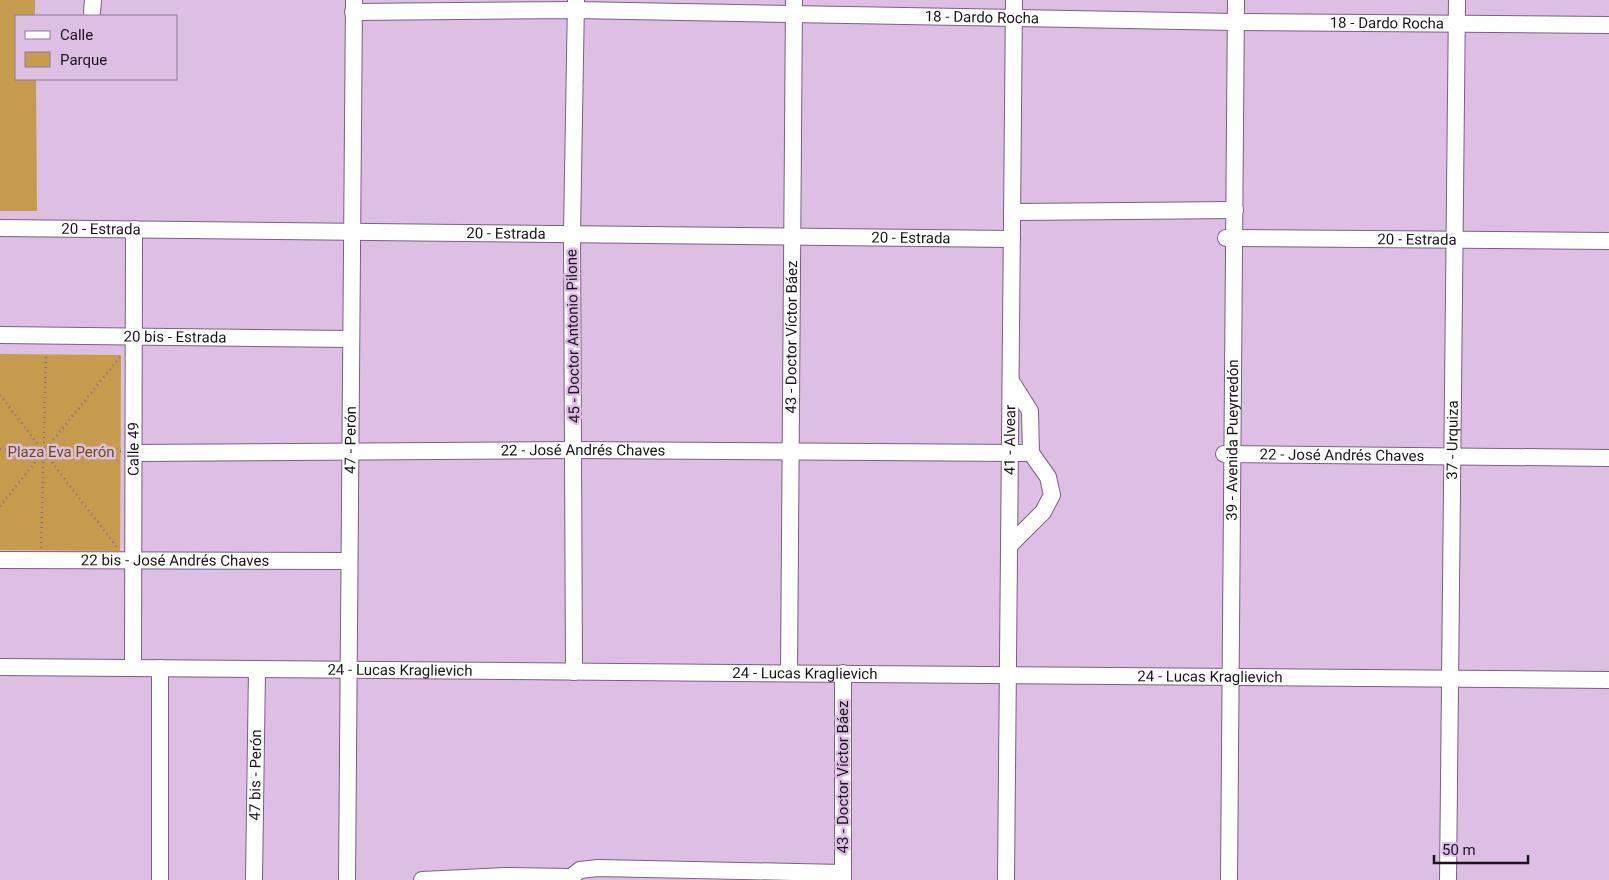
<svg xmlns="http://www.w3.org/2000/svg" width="1609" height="880" font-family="Roboto,sans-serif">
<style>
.green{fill:#c79b4e}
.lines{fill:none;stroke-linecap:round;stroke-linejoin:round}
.minor-casing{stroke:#7a6081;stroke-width:18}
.path{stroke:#836f88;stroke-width:2.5;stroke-dasharray:1 4;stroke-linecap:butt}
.minor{stroke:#fff;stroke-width:16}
.labels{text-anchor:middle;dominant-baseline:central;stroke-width:5;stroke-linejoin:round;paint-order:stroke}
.street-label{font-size:15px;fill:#1c121f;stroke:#dcbfe3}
.park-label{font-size:15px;fill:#6f4e0d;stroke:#dcbfe3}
</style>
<rect width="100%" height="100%" fill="#dcbfe3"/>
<g class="green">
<polygon points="0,0 35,0 35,16 16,16 16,79 36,79 37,211 0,211"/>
<polygon points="0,354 121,355 120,551 0,550"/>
</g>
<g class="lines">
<defs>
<g id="minor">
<polyline points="92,12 93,0"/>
<path id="s1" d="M353 12 575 10 1236 22 1609 25"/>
<polyline points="1012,212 1235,210"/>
<path id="s2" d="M0 228 1012 239"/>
<path id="s3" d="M1226 238 1609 241"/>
<path id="s4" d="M0 335 351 339"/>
<path id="s5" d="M134 453 574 450 1031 453"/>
<path id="s6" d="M1224 454 1609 458"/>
<polyline points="1009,546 1043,512 1052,495 1048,477 1031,453 1030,411 1011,381"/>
<path id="s7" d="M0 560 349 561"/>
<path id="s8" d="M0 667 1609 680"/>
<path id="s9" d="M133 668 134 229"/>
<polyline points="574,672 572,233 576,0"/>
<path id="s10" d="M789 673 794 0"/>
<polyline points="160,880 160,668"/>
<path id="s11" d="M254 880 257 669"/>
<path id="s12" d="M347 880 354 0"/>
<polyline points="422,880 506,876 569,877"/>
<polyline points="567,880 580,870 598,868 843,873"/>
<polyline points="843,880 843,673"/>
<path id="s13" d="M1006 880 1014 0"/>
<path id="s14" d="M1229 880 1236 0"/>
<path id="s15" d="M1448 880 1457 0"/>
</g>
</defs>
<use href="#minor" class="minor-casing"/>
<g class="path">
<polyline points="0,395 117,547"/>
<polyline points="0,449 121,451"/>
<polyline points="0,506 120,357"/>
<polyline points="41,548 46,354"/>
</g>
<use href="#minor" class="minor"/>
</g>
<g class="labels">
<g class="street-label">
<text stroke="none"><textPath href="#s1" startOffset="629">18 - Dardo Rocha</textPath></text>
<text stroke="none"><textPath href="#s1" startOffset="1034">18 - Dardo Rocha</textPath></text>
<text stroke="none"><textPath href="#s2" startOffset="101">20 - Estrada</textPath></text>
<text stroke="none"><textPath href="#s2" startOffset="506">20 - Estrada</textPath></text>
<text stroke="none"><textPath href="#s2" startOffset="911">20 - Estrada</textPath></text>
<text stroke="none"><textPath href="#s3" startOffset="191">20 - Estrada</textPath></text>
<text transform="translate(573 336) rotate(-91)">45 - Doctor Antonio Pilone</text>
<text stroke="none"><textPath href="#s4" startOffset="175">20 bis - Estrada</textPath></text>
<text stroke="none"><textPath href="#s10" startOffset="336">43 - Doctor Víctor Báez</textPath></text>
<text stroke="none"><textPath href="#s12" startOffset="440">47 - Perón</textPath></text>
<text stroke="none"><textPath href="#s13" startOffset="440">41 - Alvear</textPath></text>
<text stroke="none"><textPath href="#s14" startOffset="440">39 - Avenida Pueyrredón</textPath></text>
<text stroke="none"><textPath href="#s15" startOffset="440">37 - Urquiza</textPath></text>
<text stroke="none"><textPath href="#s9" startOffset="219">Calle 49</textPath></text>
<text stroke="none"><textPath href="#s5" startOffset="449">22 - José Andrés Chaves</textPath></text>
<text stroke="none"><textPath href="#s6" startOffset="118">22 - José Andrés Chaves</textPath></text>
<text stroke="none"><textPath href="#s7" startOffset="175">22 bis - José Andrés Chaves</textPath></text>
<text stroke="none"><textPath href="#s8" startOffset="400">24 - Lucas Kraglievich</textPath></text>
<text stroke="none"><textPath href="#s8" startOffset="805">24 - Lucas Kraglievich</textPath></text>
<text stroke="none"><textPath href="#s8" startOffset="1210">24 - Lucas Kraglievich</textPath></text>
<text stroke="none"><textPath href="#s11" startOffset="105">47 bis - Perón</textPath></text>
<text transform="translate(843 777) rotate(-90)">43 - Doctor Víctor Báez</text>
</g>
<g class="park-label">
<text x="61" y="452">Plaza Eva Perón</text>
</g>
</g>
<rect x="15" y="15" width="162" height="65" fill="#dcbfe3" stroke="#8f7a95"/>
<rect x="25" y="31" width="25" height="8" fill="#ffffff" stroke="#8f7a95"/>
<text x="60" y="40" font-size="15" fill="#1c121f">Calle</text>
<rect x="25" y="52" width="25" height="15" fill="#c79b4e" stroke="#8f7a95"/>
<text x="60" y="65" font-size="15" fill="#1c121f">Parque</text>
<path d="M1434 855v8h94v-8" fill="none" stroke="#1c121f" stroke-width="2.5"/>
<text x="1442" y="855" font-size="15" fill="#1c121f" stroke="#dcbfe3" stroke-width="4" paint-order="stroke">50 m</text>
</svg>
